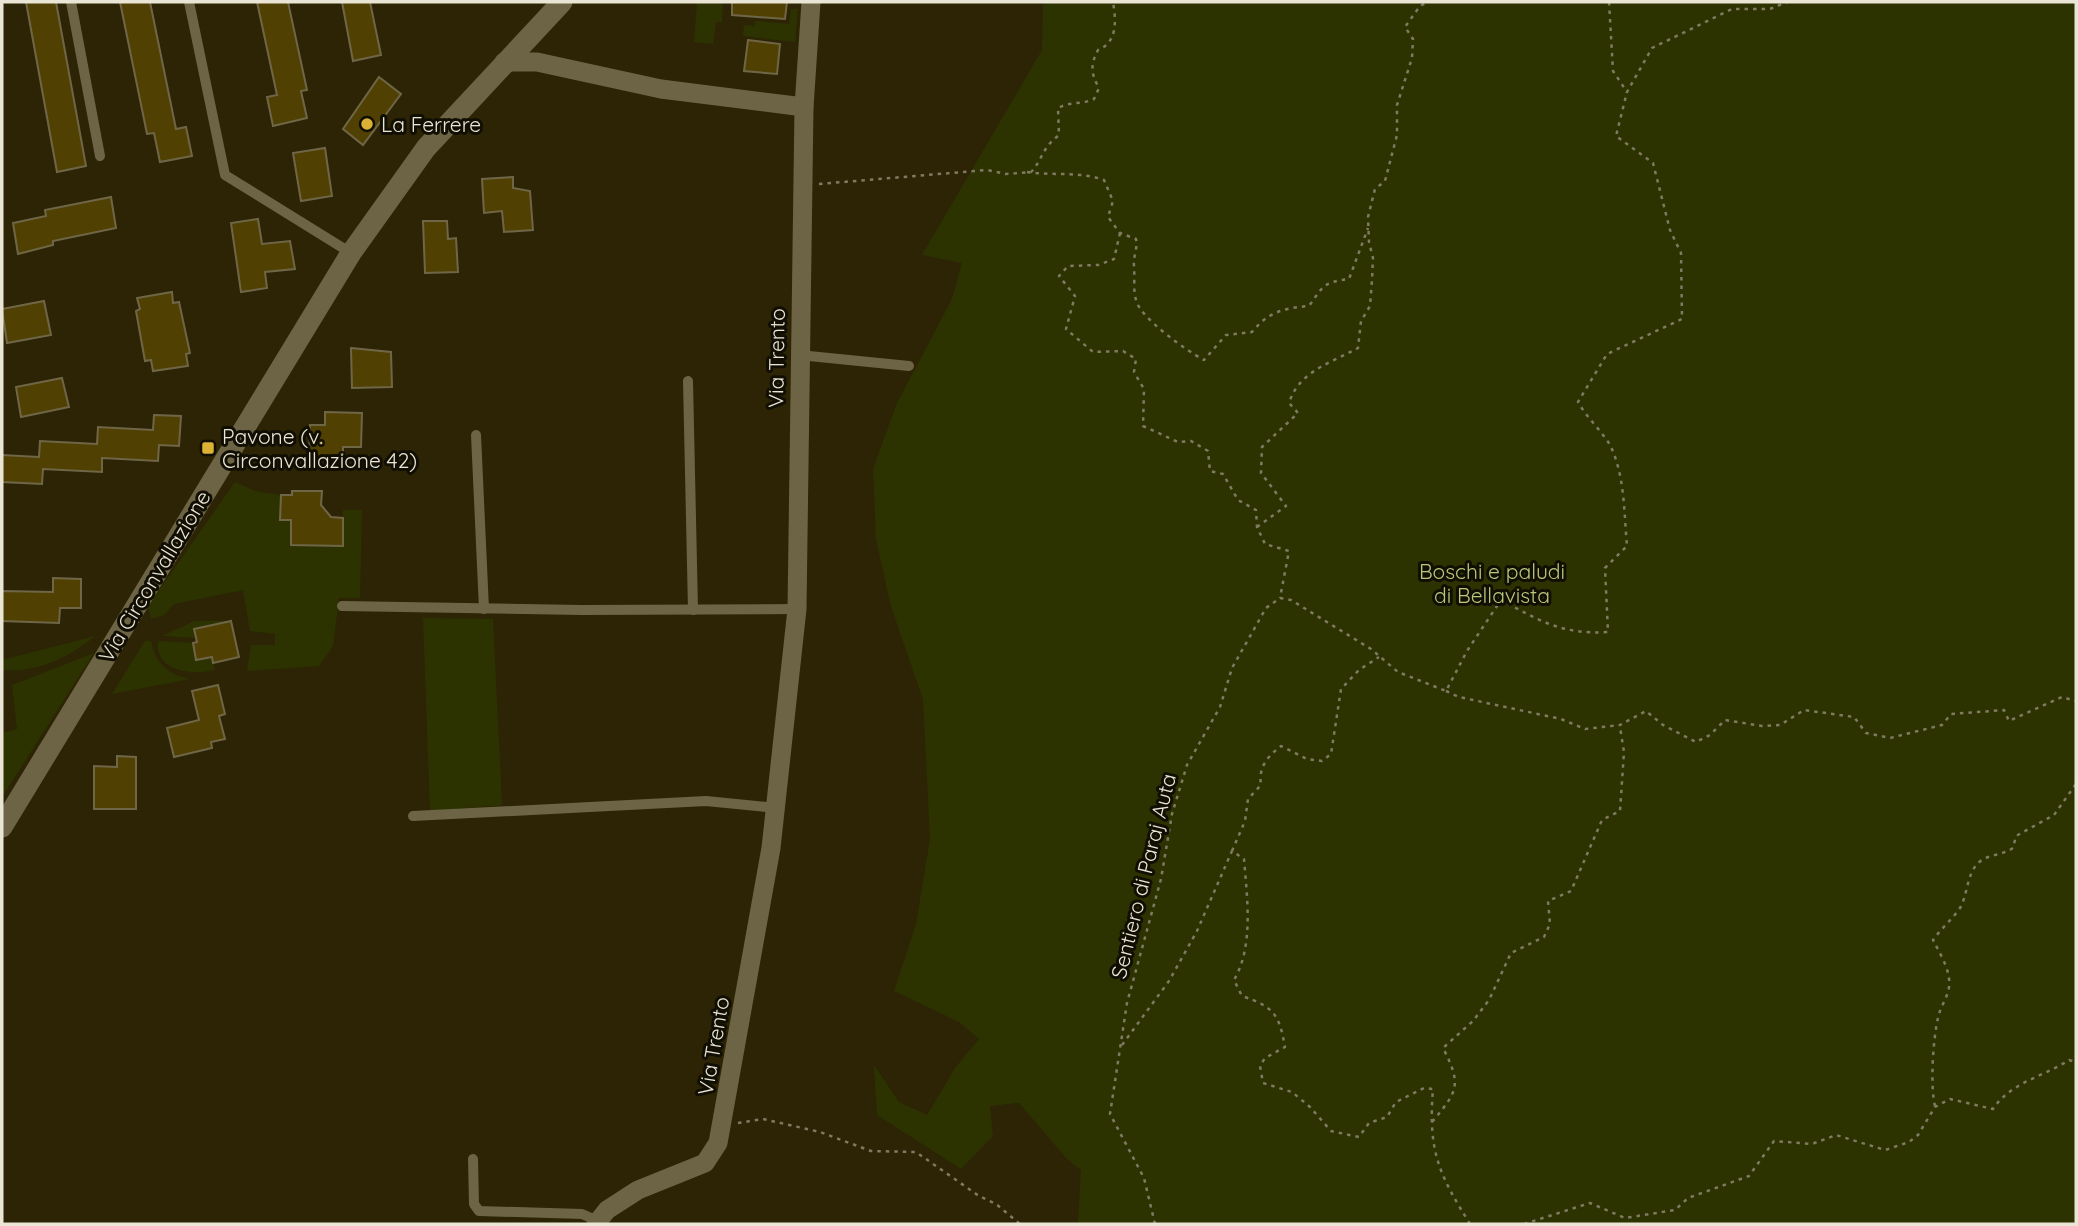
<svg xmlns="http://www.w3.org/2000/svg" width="2078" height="1226" font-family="Quicksand,sans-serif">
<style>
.green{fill:#2c3301}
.building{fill:#504103;stroke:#6f6647;stroke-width:2}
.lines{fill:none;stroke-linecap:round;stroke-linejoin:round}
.path{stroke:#817a62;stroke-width:2.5;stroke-dasharray:3.5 5;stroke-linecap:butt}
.lane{stroke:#6d6445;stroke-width:10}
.street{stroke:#6d6445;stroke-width:19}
.secondary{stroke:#6d6445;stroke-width:21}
.poi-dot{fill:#dbb233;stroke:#110e03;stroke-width:2.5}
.labels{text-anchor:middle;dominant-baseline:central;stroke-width:6;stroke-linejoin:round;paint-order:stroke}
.poi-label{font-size:21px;fill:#eae5d4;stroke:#110e03;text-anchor:start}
.street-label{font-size:21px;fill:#eae5d4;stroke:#110e03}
.park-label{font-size:21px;fill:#b9c878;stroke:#110e03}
</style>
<rect width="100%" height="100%" fill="#2c2405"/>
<g class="green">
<polygon points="697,2 723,2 722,22 716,22 713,44 694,42"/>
<polygon points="1043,2 2076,2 2076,1224 1078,1224 1081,1170 1067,1159 1019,1103 990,1106 993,1136 961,1169 877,1115 874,1065 899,1102 927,1115 955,1068 979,1039 959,1022 894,991 916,924 930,839 923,699 891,607 876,539 873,469 897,403 952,299 962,263 922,255 1042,50"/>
<polygon points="791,9 798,9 795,42 743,36 744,25 755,26 755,21 789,24"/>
<polygon points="235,482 255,491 281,495 280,519 291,520 291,545 342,546 343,510 362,510 360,598 339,598 333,646 319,666 247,671 251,645 275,645 275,634 250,631 243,590 174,604 164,615 151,619 149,609 146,609"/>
<polygon points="423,618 493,619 502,805 430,811"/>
<polygon points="194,621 231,621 196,638 162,636"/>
<path d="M95 636C68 658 37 673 2 670V660Z"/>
<path d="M145 641H151C155 663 169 675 190 679L112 694Z"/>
<path d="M158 641 193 643 196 660 212 657 215 670C193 675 155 673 158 641Z"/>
<polygon points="94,653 2,797 2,733 17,729 12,685"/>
</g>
<g class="building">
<polygon points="26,2 56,2 86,166 57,172"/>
<polygon points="120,2 150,2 176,129 186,127 192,156 160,162 154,133 147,134"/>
<polygon points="257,2 288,2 307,90 301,91 307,118 273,126 267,97 277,95"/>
<polygon points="342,2 370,2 381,55 353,61"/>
<polygon points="732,2 787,2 785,19 732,15"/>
<polygon points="748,40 780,44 777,74 744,71"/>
<polygon points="379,77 401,94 363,145 343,129"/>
<polygon points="325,148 332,196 301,201 293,153"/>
<polygon points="513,177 513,188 530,191 533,230 504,232 502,211 484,213 482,179"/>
<polygon points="111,197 116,228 53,241 53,245 18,254 13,223 46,216 45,210"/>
<polygon points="258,219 262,244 290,241 295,269 265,272 267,288 241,292 231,223"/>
<polygon points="423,221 447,221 448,239 456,238 458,272 425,273"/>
<polygon points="172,292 173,303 179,302 190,353 186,354 188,366 153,371 151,360 145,361 136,311 140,309 137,298"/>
<polygon points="44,301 51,335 7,343 2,309"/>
<polygon points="351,348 391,352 392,387 352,388"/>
<polygon points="62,378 69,407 21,417 16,387"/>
<polygon points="325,412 362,413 361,447 343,447 343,461 309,460 310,425 325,425"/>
<polygon points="154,415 181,416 179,446 159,445 158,461 102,458 102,472 43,469 42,484 2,482 2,455 39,457 40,441 97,444 98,427 153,430"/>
<polygon points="292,491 322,491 321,505 331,517 343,518 343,546 291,545 291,520 280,520 281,495 292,495"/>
<polygon points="53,578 81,579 81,608 60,608 59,623 2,621 2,591 53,592"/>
<polygon points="231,621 239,657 213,663 212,657 196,660 193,643 197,642 194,629"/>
<polygon points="218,685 225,714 219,716 225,739 211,742 212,748 174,757 167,728 199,720 192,691"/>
<polygon points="117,756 136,757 136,809 94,809 94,766 117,767"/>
</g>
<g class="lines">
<g class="path">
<polyline points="1609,2 1613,71 1627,92 1652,48 1732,9 1770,9 1787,2"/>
<path d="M1027 172C1053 176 1079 171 1104 180L1113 201 1108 217 1120 233 1136 239C1138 249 1133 256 1134 266 1135 277 1133 290 1136 300 1140 318 1187 351 1204 360L1226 335 1252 332C1268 312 1284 308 1309 306 1323 287 1322 282 1349 279L1368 228"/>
<path d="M819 184 987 170 1006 174 1031 172C1044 158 1040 150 1059 135L1058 108C1071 101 1081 105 1094 99L1099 88C1091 74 1090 65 1098 50 1118 42 1116 20 1113 2"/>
<polyline points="1120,233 1114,259 1098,265 1068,266 1059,276 1075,296 1066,329 1093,352 1123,351 1136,359 1134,372 1144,389 1143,426 1178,442 1191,441 1208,451 1210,471 1223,474 1238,500 1256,510 1257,527 1265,544 1289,551 1280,598"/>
<path d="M1257 527 1286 506 1261 473 1262 447 1298 413 1289 403C1299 371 1331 363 1358 348L1361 321 1370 306 1372 280 1373 258 1369 242 1368 217 1375 189 1385 181 1397 135V105L1412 58 1413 39 1405 27 1420 6 1428 2"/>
<polyline points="1446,691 1459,697 1561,719 1585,729 1620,725 1646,711 1663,725 1696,742 1710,735 1725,720 1762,726 1780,725 1804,710 1854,717 1866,733 1890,738 1942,725 1951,714 2004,710 2009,721 2062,697 2076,701"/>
<path d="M1232 851 1245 821 1248 799 1261 785C1258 767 1268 756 1281 746L1307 759 1322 761 1331 754 1341 689 1359 670 1379 657"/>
<path d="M1122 1045 1169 981 1197 931 1232 851 1244 859C1247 897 1254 946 1234 980L1242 996C1274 1007 1279 1014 1285 1047L1265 1058 1260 1066 1263 1083 1292 1092 1310 1107 1331 1131 1359 1137 1369 1123 1387 1117 1396 1102 1424 1088 1433 1089C1428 1150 1438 1173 1470 1224"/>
<path d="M1935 1106C1930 1086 1933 1039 1938 1018 1940 1007 1948 997 1949 987 1951 970 1940 954 1933 940 1941 929 1950 921 1958 911 1969 897 1965 871 1982 860 1992 854 2003 855 2013 848L2016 836 2054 815 2076 784"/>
<path d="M1432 1122C1458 1091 1462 1085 1443 1048L1473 1021 1489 1000 1511 953 1544 937 1550 924 1548 901 1571 891 1602 820 1620 811 1624 752 1620 727"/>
<polyline points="738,1123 763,1119 820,1132 871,1151 916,1152 979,1196 996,1204 1020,1224"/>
<path d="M1155 1224 1144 1178 1110 1114 1127 1003 1161 879 1172 814 1187 765 1220 707 1232 668 1266 608 1280 598 1291 600 1371 649 1398 672 1446 691 1467 651 1501 600C1540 621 1563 635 1608 632L1605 568 1627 546C1624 514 1625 475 1610 445 1601 430 1587 418 1578 402L1607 354 1682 319 1681 253 1670 230 1653 163 1616 136 1627 92"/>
<path d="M1524 1224 1590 1203 1625 1218 1675 1210 1688 1198 1749 1176 1774 1141 1812 1144 1836 1135 1885 1150 1909 1142 1918 1135 1935 1107 1950 1099 1993 1109C2011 1082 2043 1077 2069 1060L2076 1062"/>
</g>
<g class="lane">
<polyline points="71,2 100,156"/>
<polyline points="189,2 225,175 351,253"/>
<polyline points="799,355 909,366"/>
<polyline points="688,381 693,610"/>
<polyline points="476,435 484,609"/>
<polyline points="342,606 582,610 797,609"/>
<polyline points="413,816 706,801 776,808"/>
<polyline points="473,1159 474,1204 479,1211 582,1214 598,1221"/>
</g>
<g class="street">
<polyline points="504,62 537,62 661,89 804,107"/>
<polyline points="596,1224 607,1210 638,1190 705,1163 718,1143 771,848 797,609 804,107 811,2"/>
</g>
<polyline class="secondary" points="2,827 351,253 426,148 562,2"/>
</g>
<g class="poi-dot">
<circle cx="367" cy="124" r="7"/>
<rect x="201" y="441" width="14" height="14" rx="3.5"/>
</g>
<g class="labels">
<g class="poi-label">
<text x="381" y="124">La Ferrere</text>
<text x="222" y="436">Pavone (v.<tspan x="222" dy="24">Circonvallazione 42)</tspan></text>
</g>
<g class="street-label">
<text transform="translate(776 358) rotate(-89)">Via Trento</text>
<text transform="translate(154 576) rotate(-59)">Via Circonvallazione</text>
<text transform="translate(1143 876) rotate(-76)">Sentiero di Paraj Auta</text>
<text transform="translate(713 1046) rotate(-80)">Via Trento</text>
</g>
<g class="park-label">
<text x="1492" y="571">Boschi e paludi<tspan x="1492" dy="24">di Bellavista</tspan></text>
</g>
</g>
<rect width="2078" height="1226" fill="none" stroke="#eae5d4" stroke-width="7"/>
</svg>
